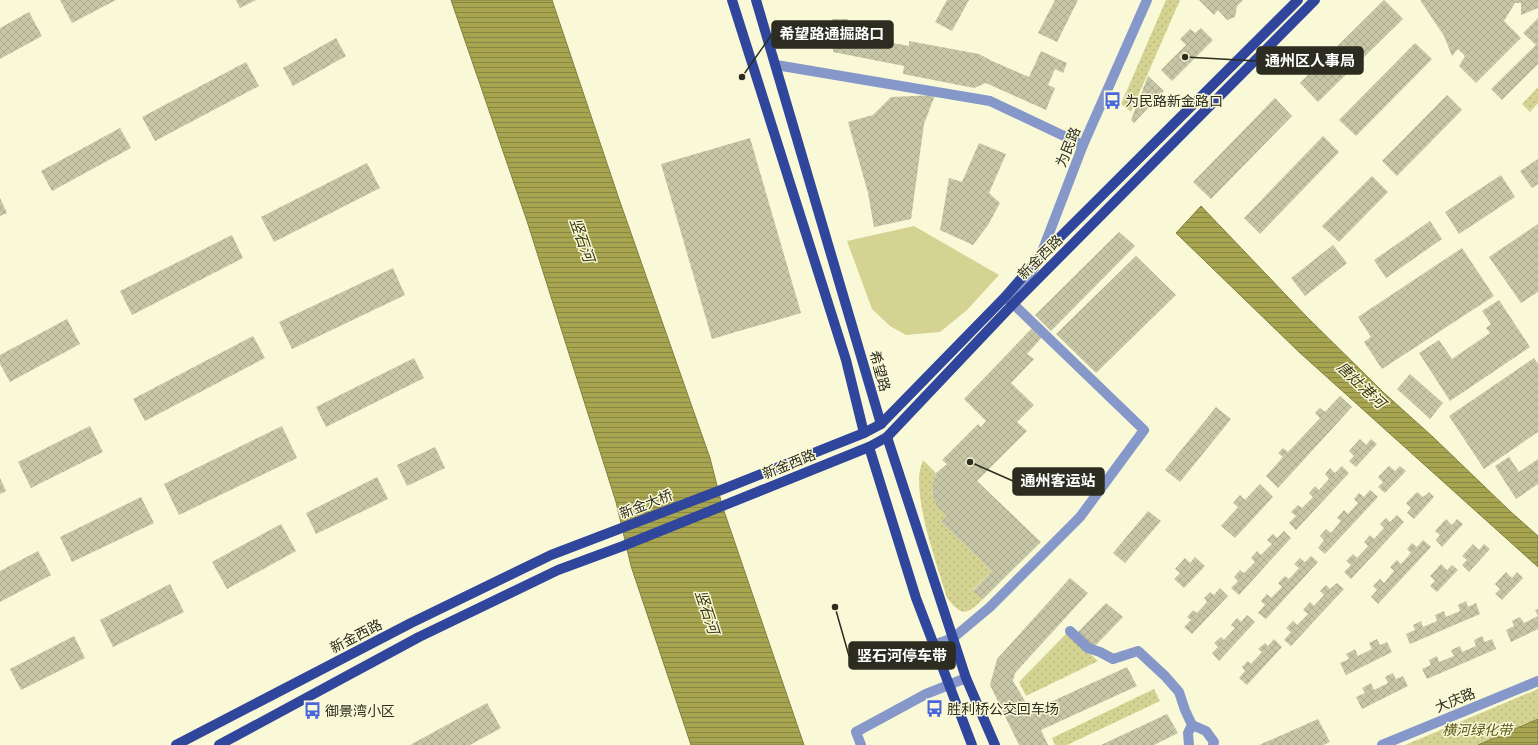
<svg xmlns="http://www.w3.org/2000/svg" width="1538" height="745" font-family="'Roboto Serif','Noto Sans SC',serif">
<style>
.grass{fill:url(#grass-dots)}
.garden{fill:#d4d391}
.water{fill:url(#water-rules);stroke:#838142}
.building{fill:url(#building-cross-hatch)}
.lines{fill:none;stroke-linecap:round;stroke-linejoin:round}
.minor{stroke:#8698c9;stroke-width:10}
.major{stroke:#30469c;stroke-width:10}
.labels{text-anchor:middle;dominant-baseline:central;stroke-width:3;stroke-linejoin:round;paint-order:stroke}
.poi-label{font-size:14px;fill:#2d2c20;stroke:#f9f9d8;text-anchor:start}
.street-label{font-size:14px;fill:#2d2c20;stroke:#f9f9d8}
.park-label{font-size:14px;font-style:italic;fill:#595717;stroke:#f9f9d8}
.water-label{font-size:15px;font-style:italic;fill:#393813;stroke:#f9f9d8}
.leader{fill:none;stroke:#2d2c20;stroke-width:1.5}
.callout-dot{fill:#2d2c20;stroke:#f9f9d8;stroke-width:1.5}
.callout{fill:#2d2c20;stroke:#2d2c20;stroke-width:1.5}
.callout-label{font-size:15px;text-anchor:middle;font-weight:bold;fill:#fff}
</style>
<defs>
<pattern id="grass-dots" width="8" height="8" patternUnits="userSpaceOnUse"><rect width="8" height="8" fill="#d4d391"/><path d="M2 2h.1M6 6h.1" fill="none" stroke="#b6b57d" stroke-width="1.8" stroke-linecap="round"/></pattern>
<pattern id="water-rules" width="6" height="5" patternUnits="userSpaceOnUse"><rect width="6" height="5" fill="#a8a551"/><path d="M0 2.5h6" fill="none" stroke="#898743"/></pattern>
<pattern id="building-cross-hatch" width="8" height="8" patternUnits="userSpaceOnUse"><rect width="8" height="8" fill="#c7c7a7"/><path d="M0 0l8 8M0 8l8-8" fill="none" stroke="#abab8f"/></pattern>
</defs>
<rect width="100%" height="100%" fill="#f9f9d8"/>
<g class="grass">
<polygon points="1166,0 1180,0 1131,112 1121,104"/>
<polygon points="1538,87 1538,103 1530,112 1522,104"/>
<path d="M923 460 936 473C929 492 931 502 947 515L941 522 992 571 973 590 983 599C967 615 962 617 947 598 936 561 919 517 919 478 919 472 921 466 923 460Z"/>
<polygon points="1067,633 1098,661 1026,696 1019,682"/>
<polygon points="1154,689 1160,701 1067,745 1055,745 1052,738"/>
<polygon points="1538,689 1538,719 1478,745 1405,745"/>
</g>
<polygon class="garden" points="914,226 999,275 967,310 940,332 906,335 890,326 872,309 847,241"/>
<g class="water">
<polygon points="451,0 552,0 619,199 710,458 722,505 804,745 691,745 631,566 616,502 527,221"/>
<polygon points="1201,206 1307,317 1383,392 1433,437 1511,512 1538,536 1538,567 1299,352 1176,233"/>
<polygon points="1538,719 1538,745 1478,745"/>
</g>
<g class="building">
<polygon points="60,0 116,0 72,23"/>
<polygon points="236,0 256,0 240,8"/>
<polygon points="947,0 969,0 952,31 935,22"/>
<polygon points="1055,0 1078,0 1057,42 1038,33"/>
<polygon points="1199,0 1243,0 1237,6 1235,17 1227,20 1218,10 1214,15"/>
<polygon points="1384,0 1403,19 1318,102 1300,83"/>
<polygon points="1420,0 1538,0 1538,8 1521,15 1521,3 1515,3 1504,21 1521,38 1476,83 1459,66 1465,56 1458,49 1452,56 1444,36"/>
<polygon points="29,12 42,36 0,59 0,28"/>
<polygon points="1538,18 1538,64 1502,100 1491,89 1536,45 1523,33"/>
<polygon points="832,19 848,19 849,35 909,46 909,41 979,54 992,61 1029,77 1041,51 1067,63 1063,73 1055,69 1048,85 1055,88 1046,110 986,83 974,88 903,74 904,66 833,52"/>
<polygon points="1201,28 1213,40 1172,81 1161,70 1186,45 1180,39 1190,29 1195,33"/>
<polygon points="336,38 346,56 293,86 283,68"/>
<polygon points="1415,43 1432,59 1356,136 1339,120"/>
<polygon points="246,62 259,86 155,141 142,117"/>
<polygon points="1148,76 1164,91 1134,123 1131,120"/>
<polygon points="935,95 924,124 911,219 874,227 868,193 848,122 873,115 891,97"/>
<polygon points="1447,95 1462,110 1397,176 1382,161"/>
<polygon points="1275,98 1292,116 1211,199 1193,182"/>
<polygon points="120,128 131,148 52,191 41,171"/>
<polygon points="1323,136 1339,152 1260,234 1244,218"/>
<polygon points="750,138 801,313 712,339 661,164"/>
<polygon points="979,143 1006,154 989,193 1000,203 988,225 973,245 940,230 949,178 962,182"/>
<polygon points="1538,159 1538,184 1532,188 1520,171"/>
<polygon points="367,163 380,188 274,242 261,217"/>
<polygon points="1501,175 1515,197 1459,234 1445,212"/>
<polygon points="1372,176 1388,192 1339,242 1322,226"/>
<polygon points="0,198 7,213 0,216"/>
<polygon points="1430,221 1442,239 1386,278 1374,260"/>
<polygon points="1538,224 1538,292 1521,303 1489,257"/>
<polygon points="1119,232 1135,246 1051,331 1035,315"/>
<polygon points="232,235 243,258 132,315 120,291"/>
<polygon points="1333,245 1347,263 1305,296 1291,278"/>
<polygon points="1462,248 1494,296 1382,369 1364,342 1371,337 1358,317"/>
<polygon points="1136,256 1176,295 1096,373 1056,334"/>
<polygon points="393,268 405,295 292,349 279,322"/>
<polygon points="1499,300 1530,347 1450,401 1419,353 1439,340 1452,359 1490,333 1486,328 1491,324 1482,311"/>
<polygon points="67,319 80,344 10,382 0,364 0,355"/>
<polygon points="1034,326 1044,335 1027,354 1034,359 1011,383 1034,405 1017,422 1027,431 977,481 1041,542 983,599 973,591 992,571 941,522 947,515 938,508 933,498 932,486 936,473 947,464 942,460 978,424 981,427 986,421 964,399"/>
<polygon points="253,336 265,358 145,421 133,399"/>
<polygon points="414,358 424,378 326,427 316,407"/>
<polygon points="1534,358 1538,364 1538,432 1484,469 1449,416"/>
<polygon points="1410,374 1443,403 1430,419 1397,389"/>
<polygon points="1340,396 1352,407 1278,488 1266,476 1283,457 1278,453 1283,448 1288,452 1320,418 1315,413 1320,408 1325,412"/>
<polygon points="1216,407 1231,419 1180,482 1165,470"/>
<polygon points="90,426 103,452 31,488 18,462"/>
<polygon points="282,426 297,458 179,515 164,484"/>
<polygon points="1360,439 1366,445 1371,439 1377,444 1356,467 1349,461 1354,456 1349,451"/>
<polygon points="435,447 445,468 407,486 397,465"/>
<polygon points="1509,457 1519,472 1538,459 1538,484 1516,499 1495,466"/>
<polygon points="1342,466 1349,473 1296,530 1289,523 1296,516 1291,512 1298,505 1302,508 1313,497 1309,493 1315,486 1319,490 1329,479 1325,474 1330,468 1335,473"/>
<polygon points="1389,466 1395,471 1400,466 1406,471 1385,493 1378,487 1383,482 1378,477"/>
<polygon points="377,477 388,499 316,534 306,513"/>
<polygon points="0,478 6,491 0,494"/>
<polygon points="1260,484 1273,497 1235,538 1221,526 1238,507 1233,503 1240,495 1245,500"/>
<polygon points="1370,490 1378,497 1325,554 1318,548 1324,540 1320,536 1326,529 1331,533 1341,521 1337,518 1344,510 1348,514 1358,503 1354,499 1359,493 1364,497"/>
<polygon points="1417,492 1423,497 1429,492 1434,497 1414,519 1407,513 1411,508 1406,503"/>
<polygon points="141,497 154,523 72,562 60,537"/>
<polygon points="1148,511 1161,521 1125,563 1113,553"/>
<polygon points="1397,515 1404,522 1351,579 1344,572 1351,565 1346,561 1353,554 1357,558 1368,546 1364,542 1370,535 1374,539 1384,528 1380,524 1386,518 1390,522"/>
<polygon points="1446,519 1452,525 1457,519 1463,524 1442,547 1436,540 1440,535 1435,531"/>
<polygon points="281,524 296,551 227,589 212,562"/>
<polygon points="1284,531 1291,538 1239,595 1231,588 1238,581 1234,577 1240,570 1244,573 1255,562 1251,558 1257,551 1261,555 1272,544 1267,540 1273,534 1277,538"/>
<polygon points="1423,540 1431,547 1378,604 1371,597 1377,590 1373,586 1380,579 1384,583 1394,571 1390,567 1397,560 1401,564 1411,553 1407,549 1412,543 1417,547"/>
<polygon points="1473,544 1479,550 1484,544 1490,549 1469,572 1462,565 1467,560 1462,556"/>
<polygon points="38,551 51,575 0,602 0,571"/>
<polygon points="1311,556 1318,562 1266,619 1258,613 1265,605 1261,601 1267,594 1271,598 1282,587 1278,583 1285,576 1289,579 1299,568 1294,564 1300,558 1305,562"/>
<polygon points="1195,557 1205,566 1184,588 1174,579 1180,573 1175,569 1185,558 1190,563"/>
<polygon points="1441,564 1447,570 1452,565 1458,570 1437,592 1430,586 1435,581 1430,576"/>
<polygon points="1506,572 1512,578 1517,572 1523,578 1502,600 1495,594 1500,589 1495,584"/>
<polygon points="1070,578 1088,593 1015,673 1013,681 1031,711 1127,667 1137,686 1041,730 1048,745 1019,745 990,685 997,659"/>
<polygon points="1337,583 1344,589 1291,646 1284,640 1291,632 1286,628 1293,621 1297,625 1308,614 1303,610 1310,602 1314,606 1324,595 1320,591 1326,585 1330,589"/>
<polygon points="170,584 184,612 113,647 100,620"/>
<polygon points="1220,588 1228,596 1192,634 1184,627 1191,620 1187,617 1193,610 1197,613 1207,602 1204,598 1210,592 1214,595"/>
<polygon points="1466,601 1468,607 1476,603 1480,614 1410,644 1406,634 1415,630 1413,625 1421,621 1423,627 1437,621 1435,615 1444,611 1446,617 1460,611 1458,605"/>
<polygon points="1106,603 1123,617 1093,648 1077,633"/>
<polygon points="1538,609 1538,629 1511,642 1506,630 1514,626 1512,621 1520,617 1524,623 1538,616 1535,610"/>
<polygon points="1247,615 1255,622 1219,661 1212,653 1218,647 1214,643 1221,637 1224,640 1235,628 1231,625 1237,618 1241,622"/>
<polygon points="74,636 85,658 21,690 10,669"/>
<polygon points="1482,636 1485,642 1492,639 1496,649 1427,679 1422,669 1431,665 1429,660 1437,656 1439,662 1454,656 1451,650 1460,646 1462,652 1476,646 1474,640"/>
<polygon points="1274,639 1282,647 1247,685 1239,678 1245,671 1242,667 1248,661 1251,664 1262,652 1258,649 1265,643 1268,646"/>
<polygon points="1377,639 1380,645 1387,642 1392,652 1346,675 1340,663 1349,659 1346,654 1355,649 1358,656 1372,649 1369,643"/>
<polygon points="1393,673 1396,679 1403,676 1408,686 1362,709 1356,697 1365,693 1362,688 1371,683 1374,690 1388,683 1385,677"/>
<polygon points="487,703 501,728 470,745 410,745"/>
<polygon points="1167,714 1178,733 1154,745 1101,745"/>
<polygon points="1318,719 1330,742 1323,745 1259,745"/>
</g>
<g class="lines">
<g class="minor">
<polyline points="776,65 990,101 1083,145"/>
<polyline points="1016,298 1040,257 1083,145 1147,0"/>
<polyline points="1070,631 1088,648 1100,652 1113,659 1138,651 1165,676 1179,692 1185,710 1192,725 1188,733 1189,745"/>
<polyline points="934,645 953,638 990,607 1080,517 1144,430 1007,298"/>
<polyline points="1192,725 1206,731 1214,742 1213,745"/>
<polyline points="861,745 856,732 926,694 966,678"/>
<polyline points="1382,745 1538,681"/>
</g>
<g class="major">
<polyline points="732,0 846,360 864,433"/>
<polyline points="756,0 881,424"/>
<polyline points="887,437 966,678 995,745"/>
<polyline points="869,447 916,598 972,745"/>
<polyline points="176,745 411,623 551,555 721,490 864,433 881,424 1005,297 1040,257 1298,0"/>
<polyline points="219,745 419,637 558,570 623,546 869,447 887,437 1013,304 1315,0"/>
</g>
</g>
<defs>
<symbol id="bus-bare" viewBox="-9 -9 18 18"><path d="M-5-6H5V4H4V6H2V4H-2V6H-4V4H-5ZM-3.5-4V0h7V-4ZM-3.5 1.2v1.5H-2V1.2ZM2 1.2v1.5H3.5V1.2Z" fill="#4867da" stroke="#f9f9d8" stroke-width="2.5" paint-order="stroke"/></symbol>
</defs>
<g fill-rule="evenodd">
<use href="#bus-bare" x="1100" y="88" width="25" height="25"/>
<use href="#bus-bare" x="922" y="696" width="25" height="25"/>
<use href="#bus-bare" x="300" y="698" width="25" height="25"/>
</g>
<g class="labels">
<g class="poi-label">
<text x="1125" y="101">为民路新金路口</text>
<text x="947" y="709">胜利桥公交回车场</text>
<text x="325" y="711">御景湾小区</text>
</g>
<g class="street-label">
<text transform="translate(1068 147) rotate(-68)">为民路</text>
<text transform="translate(1040 257) rotate(-45)">新金西路</text>
<text transform="translate(880 371) rotate(74)">希望路</text>
<text transform="translate(789 464) rotate(-22)">新金西路</text>
<text transform="translate(646 504) rotate(-21)">新金大桥</text>
<text transform="translate(356 636) rotate(-27)">新金西路</text>
<text transform="translate(1455 700) rotate(-22)">大庆路</text>
</g>
<g class="park-label">
<text x="1477" y="730">横河绿化带</text>
</g>
<g class="water-label">
<text transform="translate(582 240) rotate(71)">竖石河</text>
<text transform="translate(1361 385) rotate(43)">唐灶港河</text>
<text transform="translate(707 612) rotate(72)">竖石河</text>
</g>
</g>
<path class="leader" d="M742 77L772 34M1185 57L1257 61M970 462L1013 481M835 607L849 656"/>
<g class="callout-dot">
<circle cx="742" cy="77" r="4"/>
<circle cx="1185" cy="57" r="4"/>
<circle cx="970" cy="462" r="4"/>
<circle cx="835" cy="607" r="4"/>
</g>
<g class="callout">
<rect x="772" y="21" width="121" height="27" rx="4"/>
<rect x="1257" y="47" width="106" height="27" rx="4"/>
<rect x="1013" y="468" width="91" height="27" rx="4"/>
<rect x="849" y="642" width="106" height="27" rx="4"/>
</g>
<g class="callout-label">
<text x="832" y="39">希望路通掘路口</text>
<text x="1310" y="66">通州区人事局</text>
<text x="1058" y="486">通州客运站</text>
<text x="902" y="661">竖石河停车带</text>
</g>
</svg>
